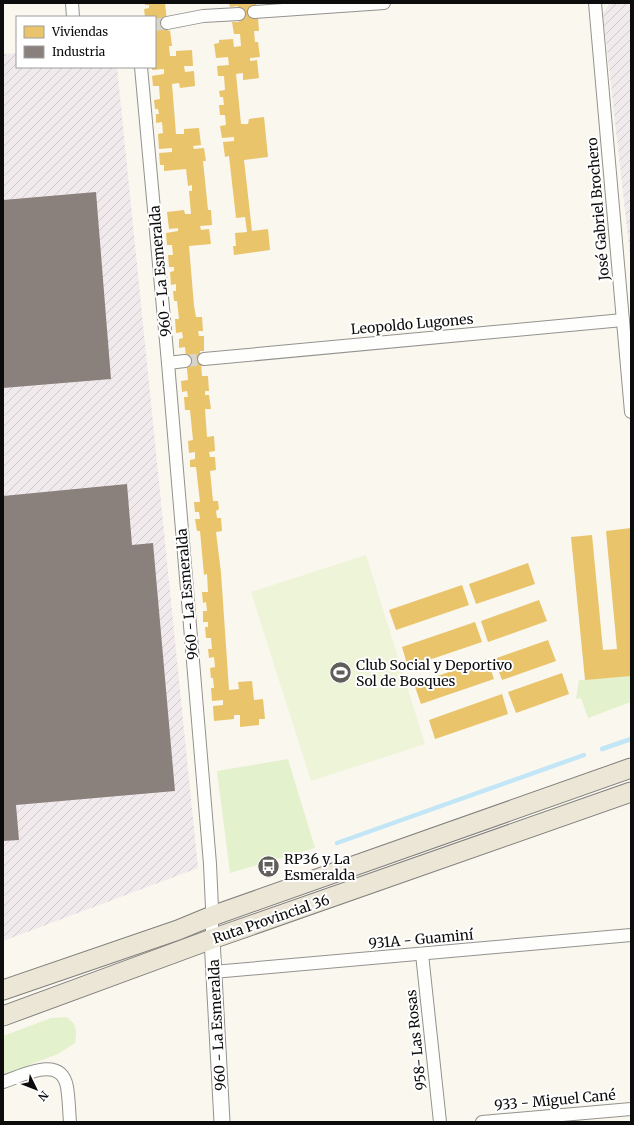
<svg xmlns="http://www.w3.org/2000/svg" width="634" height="1125" font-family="Merriweather,serif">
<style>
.industrial{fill:url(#industrial-furrows)}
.park{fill:#e4f1cd}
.pitch{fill:#eef4d7}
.homes{fill:#e9c46a}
.industry{fill:#8a817c}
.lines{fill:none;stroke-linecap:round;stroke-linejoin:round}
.stream{stroke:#c3e6f7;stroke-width:4.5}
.minor-tunnel{stroke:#d6d4cd;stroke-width:12;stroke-dasharray:12 6;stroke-linecap:butt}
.minor-casing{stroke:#93928e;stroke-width:14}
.tertiary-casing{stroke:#93928e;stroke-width:17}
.primary-casing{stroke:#807f7c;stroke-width:21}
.minor{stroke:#fefefd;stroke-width:12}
.tertiary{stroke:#fefefd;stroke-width:15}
.primary{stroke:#ece6d6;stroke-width:19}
.labels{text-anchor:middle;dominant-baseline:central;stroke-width:4;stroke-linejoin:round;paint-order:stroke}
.street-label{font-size:14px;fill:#0c0c0c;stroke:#fff}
.poi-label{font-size:14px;fill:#0c0c0c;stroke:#fff;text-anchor:start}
</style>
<defs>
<pattern id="industrial-furrows" width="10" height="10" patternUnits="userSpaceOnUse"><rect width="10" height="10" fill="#f1eaed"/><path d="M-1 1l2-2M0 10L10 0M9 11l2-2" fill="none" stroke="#cdc8ca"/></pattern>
</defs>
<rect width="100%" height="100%" fill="#faf7ef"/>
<g class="industrial">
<polygon points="610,3 631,3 631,265 603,13"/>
<polygon points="17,53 17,67 117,67 198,868 3,941 3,54"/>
</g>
<g class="park">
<polygon points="631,676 631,702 588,718 581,698 576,699 579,680"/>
<polygon points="288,759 315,848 230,873 217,771"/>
<path d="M66 1017C77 1024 77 1030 75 1043L58 1054 3 1075V1036L51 1018Z"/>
</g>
<polygon class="pitch" points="366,555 425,744 311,781 251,592"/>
<g class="homes">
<polygon points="145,3 165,3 168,31 170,30 172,46 169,46 170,56 176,56 176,51 192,50 193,66 184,66 185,72 194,71 195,86 180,88 179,83 172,84 176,134 184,134 184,129 199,128 201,145 193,146 194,149 204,148 206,161 203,161 208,210 211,210 212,225 200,226 201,230 209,229 211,244 189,246 194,306 196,317 202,317 203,331 198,331 199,336 204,336 204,351 200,351 202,376 208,376 209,391 205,391 205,395 209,395 211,409 205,409 207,437 214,436 215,451 209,452 210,457 215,457 216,470 210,471 213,501 218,501 219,509 216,511 217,518 221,518 222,531 216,532 221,573 229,690 239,689 238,682 252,681 254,700 263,699 265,719 259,719 259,725 240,727 240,715 234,715 234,719 214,721 213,706 223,705 223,700 212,701 211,688 214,688 213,678 211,678 210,668 215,667 214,657 209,658 208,649 212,649 211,638 206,638 205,627 208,627 208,622 203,622 203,611 207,611 206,602 203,603 202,592 208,592 207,574 204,575 200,531 197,531 195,519 200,519 199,512 195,512 194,502 200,502 196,467 190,467 190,460 195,459 195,452 189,453 188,441 193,440 190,410 185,410 184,397 188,397 187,391 182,392 181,381 188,380 185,347 179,348 179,339 183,338 182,332 176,333 175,319 179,319 177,301 174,301 173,291 176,291 176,284 171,285 170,272 174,271 174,267 169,267 168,255 173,255 172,245 167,245 166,233 178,231 178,228 169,229 167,212 184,210 185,214 191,214 189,191 192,191 192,185 188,186 186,169 164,171 164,165 160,165 159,153 172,152 172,148 159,149 158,134 163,133 162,122 156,123 156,114 159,114 158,109 155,109 154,100 160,99 159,86 153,86 152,76 164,74 164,69 152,70 152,67 155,67 155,17 145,17 144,9 149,8 149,5 145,5"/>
<polygon points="229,3 256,3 257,10 254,10 254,19 258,18 259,31 254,31 255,42 258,42 260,57 250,58 250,61 257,60 259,78 243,80 243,73 236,74 241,124 248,124 249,119 264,117 268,157 244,160 252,231 268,229 270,250 234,255 233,246 236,246 235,233 247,232 245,217 236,218 229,156 225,157 223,142 234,141 234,137 222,138 220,126 226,125 225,115 220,115 219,105 224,105 223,97 220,97 219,91 225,90 224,76 218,76 217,66 229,65 228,57 216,58 214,44 219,43 219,40 233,39 234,47 241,46 240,34 234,34 232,22 239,22 238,6 230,7"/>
<polygon points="631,528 631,676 585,680 571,537 592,535 603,650 617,649 606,531"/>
<polygon points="528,563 535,584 476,604 469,584"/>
<polygon points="462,585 469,605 396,630 389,610"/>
<polygon points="539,600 547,621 488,642 481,621"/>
<polygon points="475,622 482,642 408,667 402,647"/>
<polygon points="548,640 556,661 502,680 494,659"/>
<polygon points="487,659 494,679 421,704 414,684"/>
<polygon points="562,673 569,694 516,713 508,692"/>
<polygon points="502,694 508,714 435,739 429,720"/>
</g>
<g class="industry">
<polygon points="96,192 111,379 3,388 3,200"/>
<polygon points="127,484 132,545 153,543 175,791 16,805 19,840 3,841 3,496"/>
</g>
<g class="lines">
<g class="stream">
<polyline points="602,749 631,739"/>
<polyline points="337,843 584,755"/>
</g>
<g class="minor-tunnel">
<polyline points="155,25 167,23"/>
<polyline points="185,361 204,359"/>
</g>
<defs>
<g id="minor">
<polyline points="72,3 73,17"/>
<polyline points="595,3 631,412"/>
<polyline points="254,12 384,3"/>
<polyline points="167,23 203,16 239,14"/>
<polyline points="141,67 168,363 210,864 212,908 212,939"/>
<polyline points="204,359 623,320"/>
<polyline points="168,363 185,361"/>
<polyline points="422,954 440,1122"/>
<polyline points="213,972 631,935"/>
<path d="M3 1082C22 1076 61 1054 67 1087 69 1099 69 1111 70 1122"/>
<polyline points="482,1122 631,1109"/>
</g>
<polyline id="tertiary" points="212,939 222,1122"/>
<g id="primary">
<polyline points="3,990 178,930 212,916 631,768"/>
<polyline points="3,1016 212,939 631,792"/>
</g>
</defs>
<use href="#minor" class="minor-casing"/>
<use href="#tertiary" class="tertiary-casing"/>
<use href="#primary" class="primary-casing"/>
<use href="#minor" class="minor"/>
<use href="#tertiary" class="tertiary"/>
<use href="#primary" class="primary"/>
</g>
<defs>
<symbol id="stadium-disc" viewBox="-11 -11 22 22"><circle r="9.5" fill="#5f5e5b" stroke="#fff"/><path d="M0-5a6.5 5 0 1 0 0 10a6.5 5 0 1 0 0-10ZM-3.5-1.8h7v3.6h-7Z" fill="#fff"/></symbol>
<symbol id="bus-disc" viewBox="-11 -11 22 22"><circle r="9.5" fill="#5f5e5b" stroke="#fff"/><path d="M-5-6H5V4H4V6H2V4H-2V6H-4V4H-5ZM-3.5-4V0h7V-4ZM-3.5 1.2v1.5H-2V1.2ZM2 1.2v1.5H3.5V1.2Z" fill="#fff"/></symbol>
</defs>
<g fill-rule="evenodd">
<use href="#stadium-disc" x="328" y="660" width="25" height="25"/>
<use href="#bus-disc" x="256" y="854" width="25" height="25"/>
</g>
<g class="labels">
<g class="street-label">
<text transform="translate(598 209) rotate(-95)">José Gabriel Brochero</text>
<text transform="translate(160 271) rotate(-95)">960 - La Esmeralda</text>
<text transform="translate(412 324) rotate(-5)">Leopoldo Lugones</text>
<text transform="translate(187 594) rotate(-95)">960 - La Esmeralda</text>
<text transform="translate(271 919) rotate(-19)">Ruta Provincial 36</text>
<text transform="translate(421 939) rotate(-5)">931A - Guaminí</text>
<text transform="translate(217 1025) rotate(-93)">960 - La Esmeralda</text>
<text transform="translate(416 1040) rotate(-96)">958- Las Rosas</text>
<text transform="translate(555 1100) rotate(-5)">933 - Miguel Cané</text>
</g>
<g class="poi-label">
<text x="356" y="665">Club Social y Deportivo<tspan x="356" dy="16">Sol de Bosques</tspan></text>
<text x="284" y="859">RP36 y La<tspan x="284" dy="16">Esmeralda</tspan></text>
</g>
</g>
<rect width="634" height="1125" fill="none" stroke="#0c0c0c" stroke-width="8"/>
<rect x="16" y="16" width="140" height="52" fill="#ffffff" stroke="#9e9e9e"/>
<rect x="24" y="26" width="20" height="12" fill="#e9c46a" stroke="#9e9e9e"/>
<text x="52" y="36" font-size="12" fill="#0c0c0c">Viviendas</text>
<rect x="24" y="46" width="20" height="12" fill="#8a817c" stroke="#9e9e9e"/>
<text x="52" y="56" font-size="12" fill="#0c0c0c">Industria</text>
<g transform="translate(36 1089) rotate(133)" stroke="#ffffff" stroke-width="3" paint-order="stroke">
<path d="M0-3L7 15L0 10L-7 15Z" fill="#0c0c0c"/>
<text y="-6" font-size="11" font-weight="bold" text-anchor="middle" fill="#0c0c0c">N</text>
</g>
</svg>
